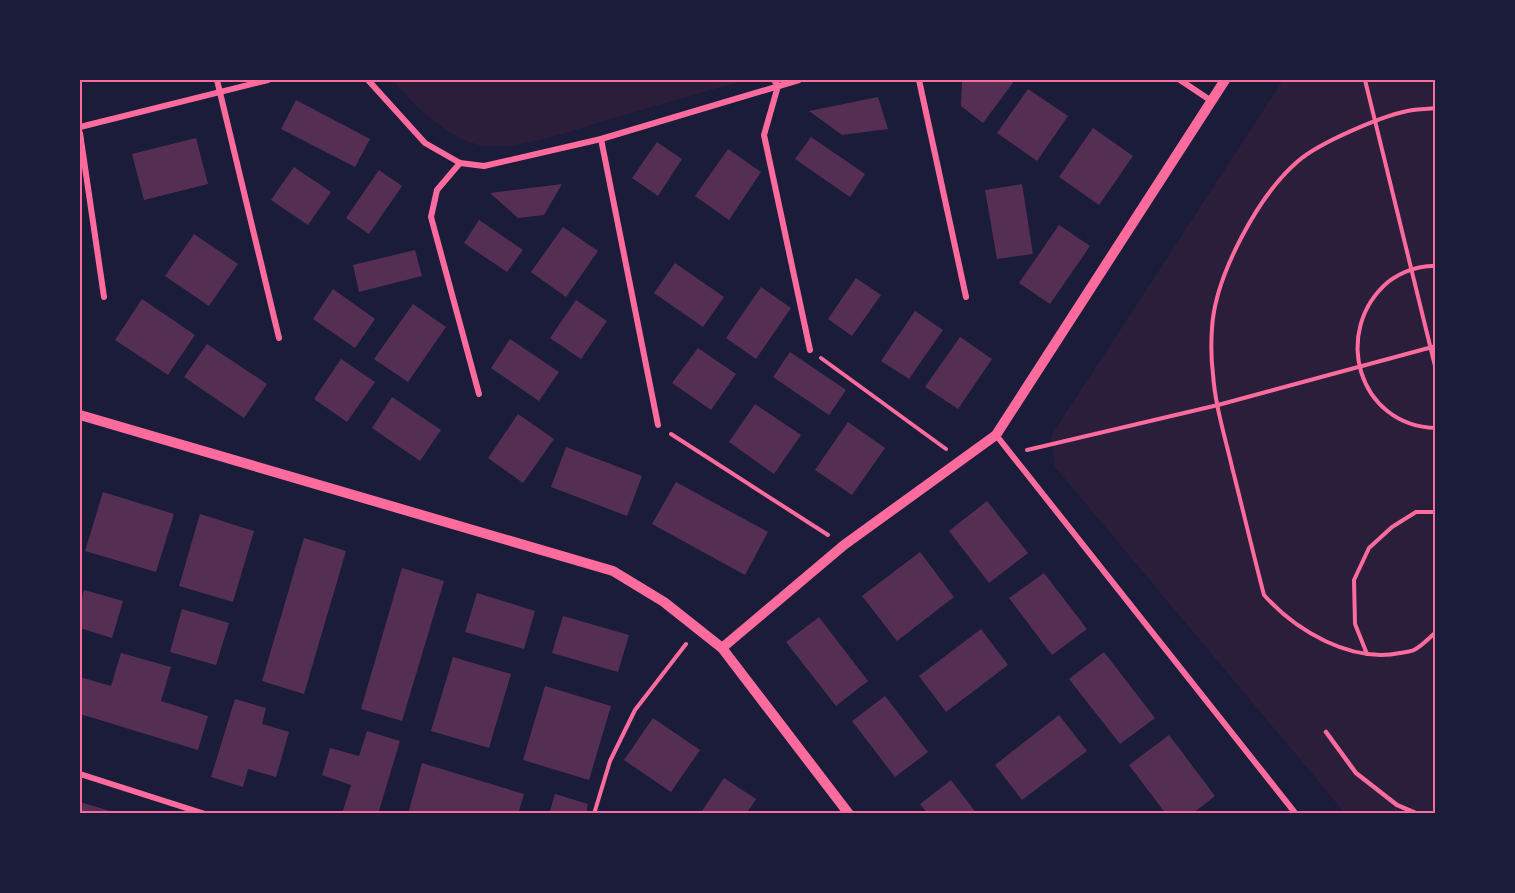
<svg xmlns="http://www.w3.org/2000/svg" width="1515" height="893" font-family="Cabin,sans-serif">
<style>
.green{fill:#2a1e3b}
.building{fill:#542f53}
.lines{fill:none;stroke-linecap:round;stroke-linejoin:round}
.path{stroke:#ff6b9d;stroke-width:4}
.service{stroke:#ff6b9d;stroke-width:4.5}
.minor{stroke:#ff6b9d;stroke-width:6}
.tertiary{stroke:#ff6b9d;stroke-width:10}
.neatline{fill:none;stroke:#ff6b9d;stroke-width:2}
</style>
<rect width="100%" height="100%" fill="#1b1b3a"/>
<g class="green">
<path d="M393 80H746C703 92 660 104 618 117 581 127 511 155 475 144 442 133 415 106 393 80Z"/>
<polygon points="1283,80 1435,80 1435,813 1345,813 1055,467 1051,436"/>
</g>
<g class="building">
<polygon points="962,80 1015,80 983,123 961,106"/>
<polygon points="1028,89 1068,116 1037,161 997,133"/>
<polygon points="878,97 888,129 842,135 809,111"/>
<polygon points="296,100 370,139 355,167 281,129"/>
<polygon points="1093,128 1133,156 1099,205 1059,177"/>
<polygon points="811,137 865,174 850,197 795,159"/>
<polygon points="196,138 208,184 144,200 132,154"/>
<polygon points="657,142 682,159 658,196 632,178"/>
<polygon points="728,149 761,172 729,220 695,196"/>
<polygon points="294,167 331,192 308,225 271,200"/>
<polygon points="379,170 402,186 369,234 346,218"/>
<polygon points="562,184 544,215 518,218 490,193"/>
<polygon points="1022,184 1033,254 997,259 985,190"/>
<polygon points="479,220 523,250 507,272 464,243"/>
<polygon points="1059,225 1090,246 1050,304 1019,283"/>
<polygon points="563,227 598,251 566,297 531,272"/>
<polygon points="194,234 238,264 209,306 165,276"/>
<polygon points="415,250 422,276 359,292 353,265"/>
<polygon points="675,263 724,297 703,327 654,293"/>
<polygon points="856,278 881,295 852,336 828,319"/>
<polygon points="761,287 791,308 756,359 726,338"/>
<polygon points="333,289 375,319 355,348 313,319"/>
<polygon points="142,299 195,335 168,375 115,340"/>
<polygon points="576,300 607,321 581,359 550,338"/>
<polygon points="413,304 446,327 408,382 374,359"/>
<polygon points="915,311 943,330 909,379 881,361"/>
<polygon points="960,337 992,359 958,409 925,387"/>
<polygon points="510,339 559,372 539,401 491,368"/>
<polygon points="207,344 267,384 244,418 184,377"/>
<polygon points="698,348 736,374 711,410 672,383"/>
<polygon points="790,352 846,390 829,415 773,377"/>
<polygon points="341,359 375,382 347,422 314,399"/>
<polygon points="392,397 441,430 420,461 372,428"/>
<polygon points="755,404 801,435 774,474 729,442"/>
<polygon points="518,414 554,439 523,483 488,458"/>
<polygon points="848,422 885,448 852,495 815,470"/>
<polygon points="566,447 642,476 627,516 551,487"/>
<polygon points="676,482 768,532 745,575 652,524"/>
<polygon points="103,492 174,514 156,572 85,551"/>
<polygon points="987,501 1028,553 989,583 949,531"/>
<polygon points="200,514 254,531 233,602 179,586"/>
<polygon points="304,538 346,551 304,694 262,681"/>
<polygon points="920,552 954,597 897,641 862,596"/>
<polygon points="402,568 444,581 402,721 361,709"/>
<polygon points="1044,573 1087,629 1052,655 1009,598"/>
<polygon points="84,590 123,601 112,638 80,628 80,606"/>
<polygon points="477,593 535,611 524,649 465,632"/>
<polygon points="182,609 229,623 216,665 170,652"/>
<polygon points="563,616 629,635 618,672 552,653"/>
<polygon points="819,617 868,681 836,706 786,642"/>
<polygon points="981,629 1008,665 946,712 919,676"/>
<polygon points="1104,652 1155,718 1120,744 1069,679"/>
<polygon points="121,653 171,667 161,701 208,716 198,750 80,714 80,677 111,686"/>
<polygon points="453,657 511,674 489,748 431,731"/>
<polygon points="545,686 611,706 589,780 523,760"/>
<polygon points="885,696 928,752 895,777 852,721"/>
<polygon points="235,699 266,708 262,724 289,732 276,777 248,769 243,787 211,777"/>
<polygon points="1059,715 1087,751 1022,800 995,765"/>
<polygon points="653,718 700,750 671,792 624,760"/>
<polygon points="367,731 400,741 378,814 342,814 351,785 322,775 330,748 359,756"/>
<polygon points="1169,735 1215,796 1192,814 1166,814 1129,765"/>
<polygon points="422,763 524,794 518,814 408,814"/>
<polygon points="724,778 756,799 746,814 700,814"/>
<polygon points="951,780 977,814 928,814 920,804"/>
<polygon points="555,794 588,804 586,814 549,814"/>
<polygon points="80,802 117,813 117,814 80,814"/>
</g>
<g class="lines">
<g class="path">
<polyline points="1365,80 1436,370"/>
<path d="M1436 108C1428 109 1420 109 1413 110 1385 114 1318 143 1297 162 1258 196 1215 276 1212 328 1211 343 1211 359 1213 374 1215 405 1225 437 1232 467 1243 510 1253 553 1264 595 1296 631 1351 663 1400 653 1405 652 1410 652 1414 650 1422 646 1429 638 1436 632"/>
<path d="M1436 266C1419 265 1401 272 1388 282 1331 331 1358 426 1436 428"/>
<polyline points="821,358 946,449"/>
<polyline points="671,434 828,535"/>
<polyline points="1027,450 1218,405 1436,346"/>
<polyline points="1367,654 1355,624 1354,580 1369,548 1392,527 1416,512 1436,512"/>
<polyline points="594,814 610,761 635,710 686,644"/>
</g>
<polyline class="service" points="1326,732 1356,773 1397,805 1418,814"/>
<g class="minor">
<polyline points="217,80 279,338"/>
<polyline points="368,80 425,143 460,163 484,166 601,139 799,80"/>
<polyline points="774,80 778,86 764,135 810,350"/>
<polyline points="919,80 966,297"/>
<polyline points="1180,80 1210,100"/>
<polyline points="80,127 268,80"/>
<polyline points="80,133 104,297"/>
<polyline points="601,139 658,425"/>
<polyline points="460,163 437,190 431,217 479,394"/>
<polyline points="996,435 1296,814"/>
<polyline points="80,774 205,814"/>
</g>
<g class="tertiary">
<polyline points="80,415 613,571 664,602 722,648 849,814"/>
<polyline points="722,648 844,545 996,435 1225,80"/>
</g>
</g>
<rect width="1515" height="893" fill="none" stroke="#1b1b3a" stroke-width="162"/>
<rect x="81" y="81" width="1353" height="731" class="neatline"/>
</svg>
